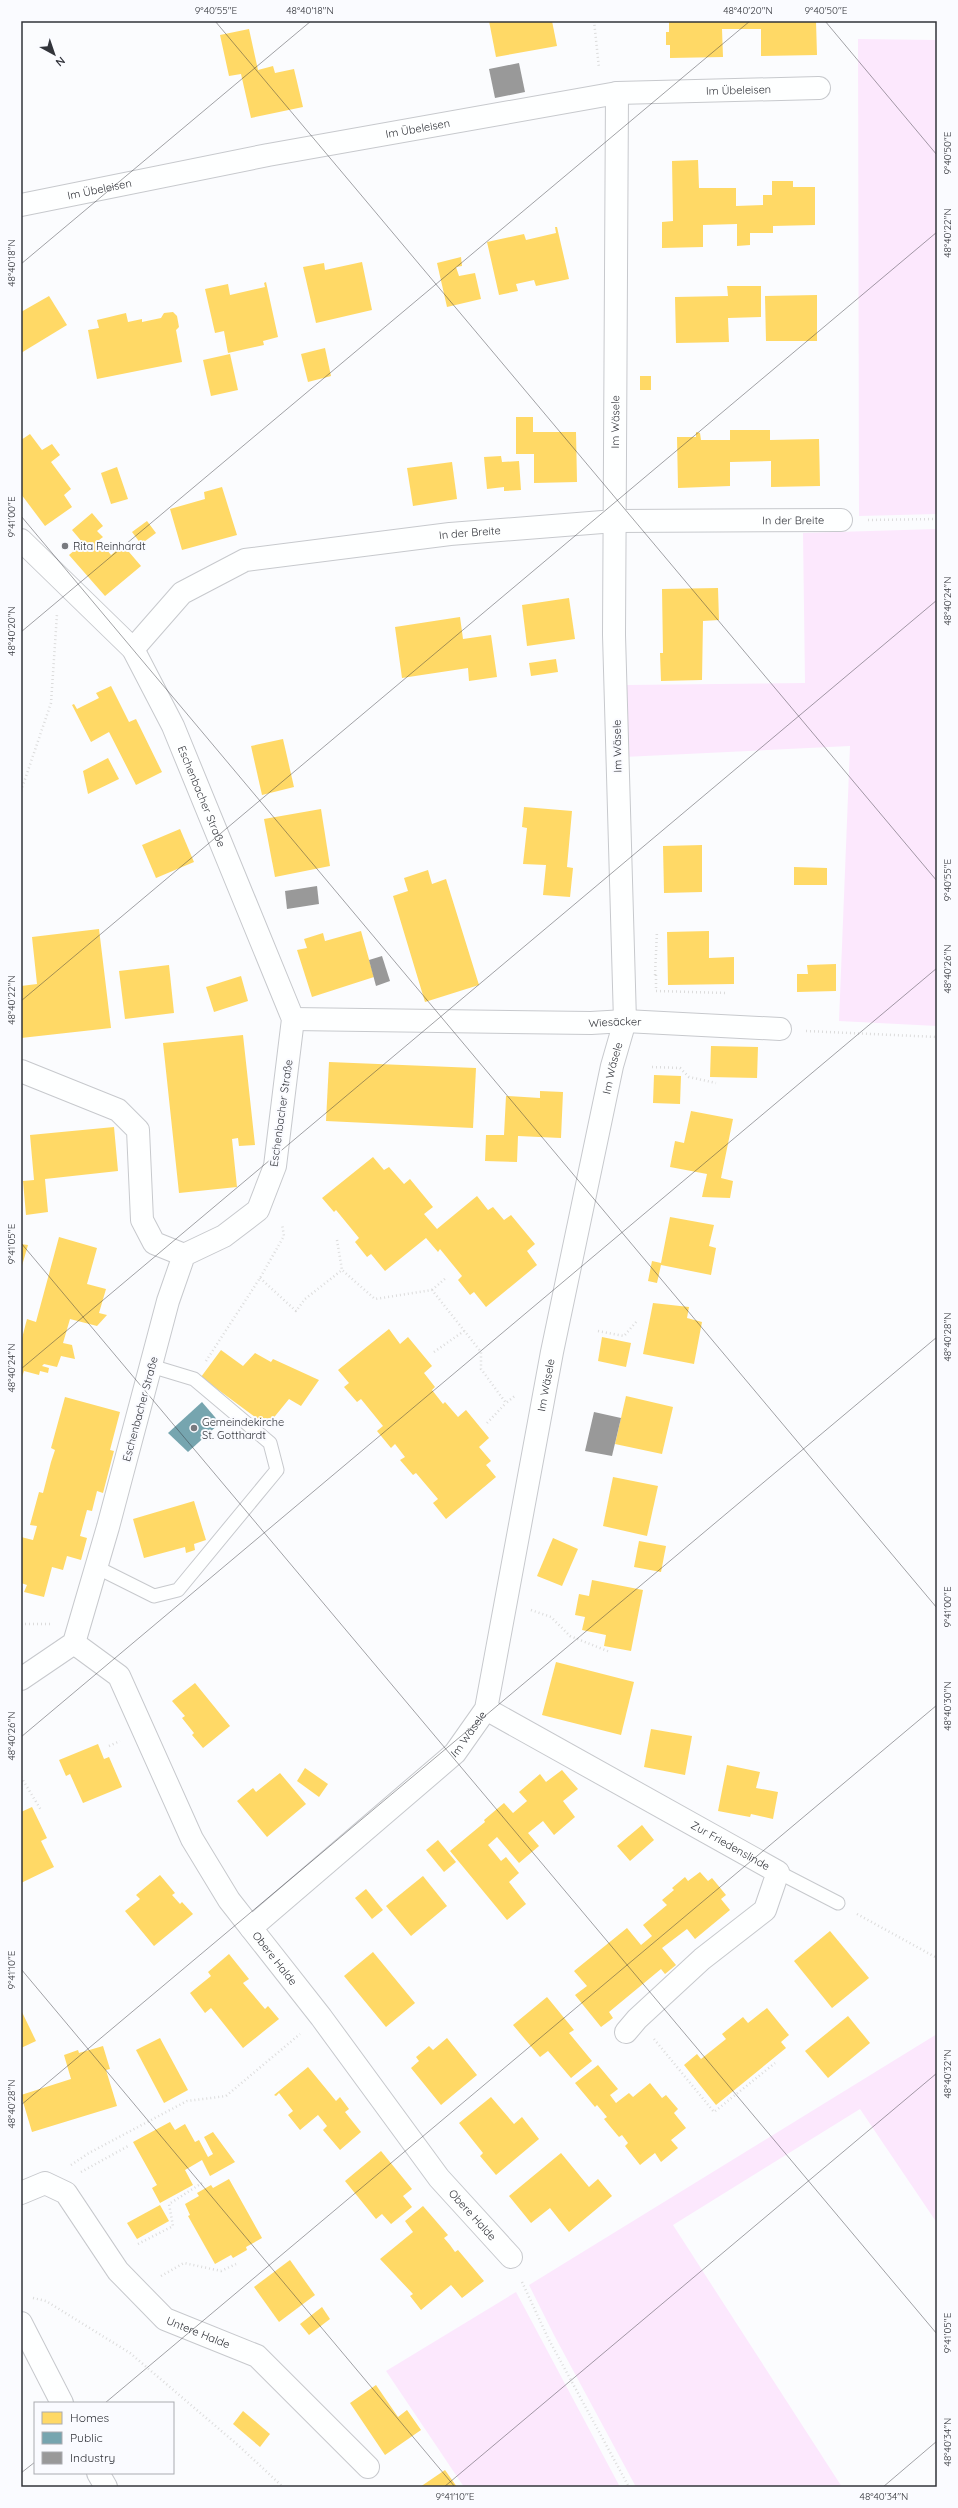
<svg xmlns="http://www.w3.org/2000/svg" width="958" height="2508" font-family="Quicksand,sans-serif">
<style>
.green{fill:#fce8fd}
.homes{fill:#ffd966}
.public{fill:#76a5af}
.industry{fill:#999}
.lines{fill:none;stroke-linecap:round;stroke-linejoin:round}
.lane-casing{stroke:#c7c9cd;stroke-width:15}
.street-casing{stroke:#c7c9cd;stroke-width:24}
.path{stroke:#dcdcdc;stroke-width:2.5;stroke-dasharray:1 3;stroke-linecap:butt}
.lane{stroke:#feffff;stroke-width:13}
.street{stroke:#feffff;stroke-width:22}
.ticks{fill:none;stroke:#32343a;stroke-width:1;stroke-opacity:0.45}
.poi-dot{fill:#787a7f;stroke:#fafbff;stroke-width:1.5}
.labels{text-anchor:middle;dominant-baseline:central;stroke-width:4;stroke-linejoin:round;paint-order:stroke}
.street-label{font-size:11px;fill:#32343a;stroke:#fafbff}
.poi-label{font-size:11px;fill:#32343a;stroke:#fafbff;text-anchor:start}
.neatline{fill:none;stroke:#32343a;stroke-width:1.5}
.ticks-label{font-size:10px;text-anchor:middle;fill:#32343a}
</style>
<rect width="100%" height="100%" fill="#fbfcfe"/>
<g class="green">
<polygon points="858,39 937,40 937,514 859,516"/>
<polygon points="937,529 937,1026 839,1021 850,746 624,757 627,685 805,683 803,533"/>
<polygon points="937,2034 937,2223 860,2109 673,2225 842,2487 636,2487 554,2335 529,2285"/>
<polygon points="516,2292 620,2487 464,2487 386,2371"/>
</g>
<g class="homes">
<polygon points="489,21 552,21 557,46 496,57"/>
<polygon points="669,21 816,21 817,55 761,56 761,29 722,29 723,57 670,58 670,45 666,45 666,32 669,32"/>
<polygon points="249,29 258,70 273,66 275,73 294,69 303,107 251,118 241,74 229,76 220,35"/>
<polygon points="698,160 699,188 736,188 736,206 763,205 763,195 772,195 772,181 793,181 793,187 815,187 815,225 773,226 773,233 750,233 750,245 737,246 737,224 703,225 703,247 662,248 662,222 673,221 672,161"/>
<polygon points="555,227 557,227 569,279 536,286 534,280 516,284 518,291 499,295 487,242 524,234 526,240 556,233"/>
<polygon points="461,257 462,266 456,267 459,276 475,273 481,299 447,307 437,263"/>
<polygon points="362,262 372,310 316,323 303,267 324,263 325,270"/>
<polygon points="266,282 278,337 263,341 264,345 228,353 224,331 215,333 205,289 228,284 230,295 265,287 264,283"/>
<polygon points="727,286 761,286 761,317 728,318 729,342 676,343 675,297 728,296"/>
<polygon points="817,295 817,341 766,341 765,296"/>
<polygon points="49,296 67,325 21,353 21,312"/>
<polygon points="173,312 177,316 179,327 176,330 182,362 97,379 88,330 99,328 97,320 126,313 128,322 142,319 142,322 161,318 164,313"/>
<polygon points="325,348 331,376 308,382 301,354"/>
<polygon points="230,354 238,390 211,396 203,360"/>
<rect x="640" y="376" width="11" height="14"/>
<polygon points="516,417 533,417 533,432 576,432 577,482 534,483 534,454 516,454"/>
<polygon points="730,430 770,430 770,440 819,439 820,486 771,487 771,461 730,462 730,486 678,488 677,437 696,437 696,432 700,433 701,440 730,440"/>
<polygon points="30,434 42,450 52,444 60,455 51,462 71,489 64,495 72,507 45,526 21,494 21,440"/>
<polygon points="501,456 502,462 519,461 521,490 504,491 504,487 487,489 484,457"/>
<polygon points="452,462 457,499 413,506 407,468"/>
<polygon points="117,467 128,499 111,504 101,473"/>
<polygon points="222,487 237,535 182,550 170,509 205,499 204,492"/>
<polygon points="92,513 103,526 97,531 103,537 99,540 111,555 123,545 141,566 105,596 69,555 83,543 72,530"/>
<polygon points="147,521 156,533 141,544 132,532"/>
<polygon points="718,588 719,620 703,621 702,680 661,681 660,653 663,653 662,589"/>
<polygon points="569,598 575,639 527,646 522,605"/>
<polygon points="460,617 463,639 491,635 497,677 469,681 468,668 402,678 395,627"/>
<polygon points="556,659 558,672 531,676 529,663"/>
<polygon points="111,686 129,722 136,719 162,772 136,785 109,732 91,742 72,705 74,704 77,709 99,698 96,693"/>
<polygon points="283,739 294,787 262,795 251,746"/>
<polygon points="108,758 119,779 88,794 83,771"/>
<polygon points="524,807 572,811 567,867 573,868 570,897 543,895 546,865 523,864 527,828 522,827"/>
<polygon points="321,809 330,866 275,877 264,819"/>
<polygon points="180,829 194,862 156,878 142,845"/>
<polygon points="702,845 702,892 664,893 663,846"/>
<polygon points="794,867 827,868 827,885 794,885"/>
<polygon points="428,870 432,884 446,879 479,985 425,1002 393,896 408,891 404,878"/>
<polygon points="99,929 111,1028 21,1038 21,986 37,984 32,937"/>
<polygon points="361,931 374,977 312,997 297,950 307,948 304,939 323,933 325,941"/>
<polygon points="709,931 709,958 734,957 734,984 668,985 667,932"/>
<polygon points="836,964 836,991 797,992 797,974 808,974 807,965"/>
<polygon points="169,965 174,1013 125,1019 119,971"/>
<polygon points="241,976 248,1001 214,1012 206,987"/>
<polygon points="243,1035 255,1145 239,1146 238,1138 232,1139 237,1187 179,1193 163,1043"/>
<polygon points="711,1046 758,1047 757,1078 710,1077"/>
<polygon points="329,1062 476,1068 473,1128 326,1121"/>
<polygon points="654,1075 681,1076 680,1104 653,1103"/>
<polygon points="540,1091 563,1092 561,1138 518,1136 517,1162 485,1161 486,1135 504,1135 506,1096 540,1098"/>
<polygon points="691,1111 733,1119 721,1178 733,1181 730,1198 702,1197 707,1174 670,1167 675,1141 684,1143"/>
<polygon points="114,1127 118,1171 45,1179 48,1212 26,1215 23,1181 34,1180 30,1135"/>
<polygon points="373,1157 384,1170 389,1167 404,1184 410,1179 433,1207 424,1214 437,1229 477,1196 488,1210 493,1207 504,1220 511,1215 535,1244 527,1251 537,1265 486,1307 474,1292 470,1295 458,1280 462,1276 440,1249 438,1252 426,1238 385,1271 371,1254 367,1257 355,1242 359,1238 336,1210 334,1212 322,1198"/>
<polygon points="670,1217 714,1225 709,1246 716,1248 711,1275 661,1265 657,1283 648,1281 652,1261 661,1263"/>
<polygon points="59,1237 97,1248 87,1284 106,1289 99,1313 107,1315 97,1326 70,1319 63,1343 72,1345 75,1359 61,1356 57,1367 44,1364 42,1366 49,1368 48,1373 40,1371 39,1375 24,1371 21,1380 21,1342 27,1319 36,1322"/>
<polygon points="21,1244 28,1245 21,1269"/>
<polygon points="653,1303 689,1307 687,1318 702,1322 694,1364 643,1354"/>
<polygon points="389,1329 400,1344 408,1337 432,1366 424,1373 435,1387 432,1390 443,1404 445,1402 458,1417 466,1410 489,1438 479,1447 491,1461 486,1465 496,1477 446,1519 433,1503 438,1499 416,1473 413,1475 400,1460 405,1457 395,1444 391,1448 377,1431 383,1426 361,1399 357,1402 344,1387 349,1383 338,1370"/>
<polygon points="602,1337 631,1343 626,1367 598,1361"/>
<polygon points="221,1350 243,1366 255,1353 271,1362 273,1359 319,1380 301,1406 289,1399 267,1426 201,1377"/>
<polygon points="626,1396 673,1407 662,1454 615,1444"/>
<polygon points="65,1397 120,1412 110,1450 114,1451 103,1493 97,1491 92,1511 87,1510 80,1536 87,1538 81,1560 67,1556 63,1570 52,1567 44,1597 24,1592 27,1585 21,1583 21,1537 33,1540 37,1526 30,1525 39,1492 43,1493 51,1462 55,1450 51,1448"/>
<polygon points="613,1477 658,1486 647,1536 603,1526"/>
<polygon points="194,1501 206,1540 194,1544 195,1550 186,1553 185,1547 144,1558 133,1519"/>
<polygon points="553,1538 578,1549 562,1586 537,1576"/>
<polygon points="639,1541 666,1546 661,1572 634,1567"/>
<polygon points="592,1580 643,1590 631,1651 604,1646 606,1635 582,1630 585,1617 575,1615 579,1594 589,1596"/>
<polygon points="556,1662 634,1682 621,1735 542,1715"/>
<polygon points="195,1683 230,1726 203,1748 192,1735 194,1733 182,1718 185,1716 172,1701"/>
<polygon points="651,1729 692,1736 685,1775 644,1767"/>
<polygon points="98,1744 104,1759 109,1757 122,1787 83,1803 70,1774 66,1776 59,1760"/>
<polygon points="727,1765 760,1772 756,1788 778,1792 773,1819 751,1814 750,1817 718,1811"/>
<polygon points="305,1768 328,1784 319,1797 297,1781"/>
<polygon points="562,1770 578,1789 563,1801 575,1817 554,1835 543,1821 528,1833 539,1846 519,1863 497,1837 488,1845 501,1861 506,1857 519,1873 509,1882 526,1904 507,1920 450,1851 485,1822 484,1820 504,1803 513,1813 527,1801 519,1792 540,1774 546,1782"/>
<polygon points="280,1773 306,1804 267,1837 237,1801 253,1788 256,1792"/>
<polygon points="32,1807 47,1838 41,1841 54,1867 21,1883 21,1812"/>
<polygon points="642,1825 654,1840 630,1861 617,1846"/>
<polygon points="438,1840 456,1862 444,1872 426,1850"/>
<polygon points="700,1872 708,1881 712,1878 726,1895 721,1899 730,1910 695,1939 687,1929 662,1948 676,1965 665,1974 661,1969 609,2012 613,2018 601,2027 575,1995 587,1986 574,1971 627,1928 641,1945 652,1936 643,1925 667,1905 662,1900 674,1890 672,1888 685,1877 688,1881"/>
<polygon points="160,1875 175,1893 172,1895 180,1904 182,1902 193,1914 154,1946 125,1911 140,1899 136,1895"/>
<polygon points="423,1876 447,1906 411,1936 386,1906"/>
<polygon points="366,1889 383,1910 372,1919 355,1898"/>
<polygon points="830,1931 869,1978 832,2008 794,1961"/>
<polygon points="373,1952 415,2003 386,2027 344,1976"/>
<polygon points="229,1954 249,1979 243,1983 265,2009 268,2006 279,2019 243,2048 211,2008 205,2013 190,1993 211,1976 208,1972"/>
<polygon points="547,1997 574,2030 569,2033 592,2061 571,2078 548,2051 540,2057 513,2025"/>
<polygon points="767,2008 789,2035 781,2042 786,2048 716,2105 684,2065 697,2054 701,2059 726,2039 722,2034 743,2017 748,2023"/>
<polygon points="21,2010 36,2041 21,2048"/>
<polygon points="848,2016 870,2043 828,2078 805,2051"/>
<polygon points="160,2038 188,2090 164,2103 136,2050"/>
<polygon points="447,2038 477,2075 441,2105 411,2068 419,2061 416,2057 429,2046 433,2050"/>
<polygon points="103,2046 110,2069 106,2070 117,2106 32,2132 21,2095 71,2079 64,2055 78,2050 79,2053"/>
<polygon points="598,2065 618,2089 610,2095 616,2103 629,2093 633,2097 650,2083 662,2098 666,2095 678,2109 674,2113 686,2128 671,2140 678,2148 661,2162 655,2153 640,2165 625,2146 628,2143 622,2135 619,2137 604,2119 607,2117 597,2105 595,2107 575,2083"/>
<polygon points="308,2067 336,2101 340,2097 349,2109 345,2112 361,2132 340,2150 323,2130 327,2126 318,2115 300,2130 288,2115 293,2111 279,2093 276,2096 274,2095"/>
<polygon points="491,2097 514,2124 522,2117 539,2139 496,2175 480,2156 483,2153 459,2123"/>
<polygon points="170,2122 175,2130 185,2124 195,2142 199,2140 208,2157 213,2154 204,2137 213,2132 235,2162 210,2176 202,2160 185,2170 193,2185 160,2203 152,2188 157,2185 133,2142"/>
<polygon points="381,2151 412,2189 403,2196 412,2207 391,2224 382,2214 376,2219 345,2181"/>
<polygon points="561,2153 589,2187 598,2179 612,2196 569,2232 550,2208 531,2223 509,2196"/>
<polygon points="229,2179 262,2238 246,2247 247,2250 233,2258 231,2255 215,2264 188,2216 190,2215 185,2204 199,2196 197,2193 211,2185 213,2188"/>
<polygon points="160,2205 169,2221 137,2239 127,2223"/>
<polygon points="423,2206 448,2235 444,2238 450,2245 455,2252 458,2250 484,2281 462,2298 451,2285 421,2310 410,2296 413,2294 380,2259 413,2232 405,2221"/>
<polygon points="290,2260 315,2295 279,2322 254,2287"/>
<polygon points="322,2307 330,2319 309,2335 300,2324"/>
<polygon points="376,2385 398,2417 407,2410 421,2430 385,2455 350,2403"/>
<polygon points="243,2411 270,2434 260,2447 233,2424"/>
<polygon points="445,2470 457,2487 420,2487"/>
</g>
<polygon class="public" points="202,1402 220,1423 188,1452 168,1433"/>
<g class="industry">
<polygon points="519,63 525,92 495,98 489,69"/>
<polygon points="317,886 319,904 287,909 285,891"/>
<polygon points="382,956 390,981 376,986 369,960"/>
<polygon points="594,1412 621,1418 612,1456 585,1451"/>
</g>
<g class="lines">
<defs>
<g id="lane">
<polyline points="96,1567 154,1596 178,1590 277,1470 270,1443 194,1379 151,1366"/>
<polyline points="778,1872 838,1903"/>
</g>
<g id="street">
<path id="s1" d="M21 205 268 155 617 93 819 88"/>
<path id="s2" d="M21 540 133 649 173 726 293 1019 275 1166 258 1210 224 1236 184 1255 168 1301 108 1527 74 1643 21 1679"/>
<path id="s3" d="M133 649 182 593 245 560 450 534 615 521 841 520"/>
<path id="s4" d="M293 1019 591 1023 625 1021 780 1029"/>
<polyline points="21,1071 118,1110 138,1130 142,1220 154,1243 184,1255"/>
<path id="s5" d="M74 1643 119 1676 192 1839 229 1900 321 2017 439 2178 511 2257"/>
<path id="s6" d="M486 1709 778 1872 765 1910 702 1959 637 2019 626 2032"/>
<path id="s7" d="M251 1928 455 1753 486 1709 552 1352 612 1066 625 1021 614 635 617 93"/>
<path id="s8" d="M21 2193 45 2183 66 2193 118 2271 165 2319 257 2356 368 2467"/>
<polyline points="21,2323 62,2403"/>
<polyline points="98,2473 106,2487"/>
</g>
</defs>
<use href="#lane" class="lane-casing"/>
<use href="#street" class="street-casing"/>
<g class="path">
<polyline points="594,21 599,68"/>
<polyline points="868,520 937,519"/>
<polyline points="21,791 51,703 57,614"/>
<polyline points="655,975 657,931"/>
<polyline points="656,975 656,991 726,993"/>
<polyline points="806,1031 937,1037"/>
<polyline points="652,1067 680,1068 689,1077 716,1083"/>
<polyline points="337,1240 342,1270"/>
<polyline points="260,1278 296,1311 305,1299 342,1270 375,1299 432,1290 481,1352 481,1369 506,1403 516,1395"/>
<polyline points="432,1290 447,1277"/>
<polyline points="598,1331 624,1336 637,1321"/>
<polyline points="434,1352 464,1331"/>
<polyline points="206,1361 260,1278 284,1236 282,1224"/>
<polyline points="487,1423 506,1403"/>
<polyline points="531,1610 551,1617 570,1636 610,1652"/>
<polyline points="21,1624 50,1624"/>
<polyline points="109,1746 120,1741"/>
<polyline points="21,1777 41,1810"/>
<polyline points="857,1914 937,1958"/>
<polyline points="654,2039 714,2112 775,2063"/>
<polyline points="71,2165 89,2153 187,2101 226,2096 300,2034"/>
<polyline points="81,2172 130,2145"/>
<polyline points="138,2244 173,2226 169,2204 202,2183"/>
<polyline points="161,2276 184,2263 221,2271 236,2264"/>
<polyline points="522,2282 548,2338 629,2487"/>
<polyline points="33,2298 46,2301 130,2353 239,2446 283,2487"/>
</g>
<use href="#lane" class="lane"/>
<use href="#street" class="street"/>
</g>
<path class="ticks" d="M215 21 937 881M825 21 937 155M21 264 311 21M21 516 937 1608M21 632 750 21M21 1001 937 232M21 1243 937 2334M21 1369 937 600M21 1737 937 968M21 1969 455 2487M21 2105 937 1337M105 2403 937 1705M21 2473 35 2462M444 2487 937 2073M883 2487 937 2441"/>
<g class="poi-dot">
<circle cx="65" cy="546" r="4"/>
<circle cx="194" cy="1428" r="4"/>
</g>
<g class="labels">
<g class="street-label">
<text stroke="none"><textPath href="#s1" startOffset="728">Im Übeleisen</textPath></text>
<text stroke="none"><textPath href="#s1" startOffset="404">Im Übeleisen</textPath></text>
<text stroke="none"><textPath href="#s1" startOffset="80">Im Übeleisen</textPath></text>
<text stroke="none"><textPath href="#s7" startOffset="1624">Im Wäsele</textPath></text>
<text stroke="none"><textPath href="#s3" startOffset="696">In der Breite</textPath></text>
<text stroke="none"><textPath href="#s3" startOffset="372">In der Breite</textPath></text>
<text transform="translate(617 746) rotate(-91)">Im Wäsele</text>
<text stroke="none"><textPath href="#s2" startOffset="319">Eschenbacher Straße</textPath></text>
<text stroke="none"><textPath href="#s4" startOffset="322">Wiesäcker</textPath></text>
<text stroke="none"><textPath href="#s7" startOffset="976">Im Wäsele</textPath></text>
<text transform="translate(281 1113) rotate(-82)">Eschenbacher Straße</text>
<text stroke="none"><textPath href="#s7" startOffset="652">Im Wäsele</textPath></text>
<text transform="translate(140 1409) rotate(-75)">Eschenbacher Straße</text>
<text stroke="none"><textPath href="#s7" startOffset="292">Im Wäsele</textPath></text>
<text stroke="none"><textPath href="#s6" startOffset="280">Zur Friedenslinde</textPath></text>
<text stroke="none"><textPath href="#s5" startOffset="380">Obere Halde</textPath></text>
<text stroke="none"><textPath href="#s5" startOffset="704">Obere Halde</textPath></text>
<text stroke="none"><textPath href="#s8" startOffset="246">Untere Halde</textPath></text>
</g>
<g class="poi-label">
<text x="73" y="546">Rita Reinhardt</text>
<text x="202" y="1422">Gemeindekirche<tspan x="202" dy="13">St. Gotthardt</tspan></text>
</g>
</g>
<rect width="958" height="2508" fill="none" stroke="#fafbff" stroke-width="44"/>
<rect x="34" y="2402" width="140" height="72" fill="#fafbff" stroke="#aaabb0"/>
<rect x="42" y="2412" width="20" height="12" fill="#ffd966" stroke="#aaabb0"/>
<text x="70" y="2422" font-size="12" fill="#32343a">Homes</text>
<rect x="42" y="2432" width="20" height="12" fill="#76a5af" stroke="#aaabb0"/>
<text x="70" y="2442" font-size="12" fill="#32343a">Public</text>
<rect x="42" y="2452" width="20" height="12" fill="#999999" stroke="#aaabb0"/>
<text x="70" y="2462" font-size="12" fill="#32343a">Industry</text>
<g transform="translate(54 54) rotate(140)" stroke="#fafbff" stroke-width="3" paint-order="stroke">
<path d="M0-3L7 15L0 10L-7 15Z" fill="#32343a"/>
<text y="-6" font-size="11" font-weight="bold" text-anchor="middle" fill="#32343a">N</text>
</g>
<rect x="22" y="22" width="914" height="2464" class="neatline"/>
<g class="ticks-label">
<text x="216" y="14">9°40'55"E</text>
<text x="310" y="14">48°40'18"N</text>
<text x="748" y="14">48°40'20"N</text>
<text x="826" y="14">9°40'50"E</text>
<text transform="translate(947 153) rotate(-90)" y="4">9°40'50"E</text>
<text transform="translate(947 233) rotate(-90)" y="4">48°40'22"N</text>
<text transform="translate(11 263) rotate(-90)" y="4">48°40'18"N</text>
<text transform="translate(11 517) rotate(-90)" y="4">9°41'00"E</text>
<text transform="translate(947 601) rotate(-90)" y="4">48°40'24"N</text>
<text transform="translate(11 631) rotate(-90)" y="4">48°40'20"N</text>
<text transform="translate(947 880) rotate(-90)" y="4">9°40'55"E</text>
<text transform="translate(947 969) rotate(-90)" y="4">48°40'26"N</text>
<text transform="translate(11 1000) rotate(-90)" y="4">48°40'22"N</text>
<text transform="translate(11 1244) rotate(-90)" y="4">9°41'05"E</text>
<text transform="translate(947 1337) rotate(-90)" y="4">48°40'28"N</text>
<text transform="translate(11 1368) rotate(-90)" y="4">48°40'24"N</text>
<text transform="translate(947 1607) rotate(-90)" y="4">9°41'00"E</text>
<text transform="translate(947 1706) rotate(-90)" y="4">48°40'30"N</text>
<text transform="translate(11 1736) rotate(-90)" y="4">48°40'26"N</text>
<text transform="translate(11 1970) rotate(-90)" y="4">9°41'10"E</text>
<text transform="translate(947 2074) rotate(-90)" y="4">48°40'32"N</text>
<text transform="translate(11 2104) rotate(-90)" y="4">48°40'28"N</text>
<text transform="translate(947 2333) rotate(-90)" y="4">9°41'05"E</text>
<text transform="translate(947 2442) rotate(-90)" y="4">48°40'34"N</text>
<text x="455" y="2500">9°41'10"E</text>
<text x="884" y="2500">48°40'34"N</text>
</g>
</svg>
